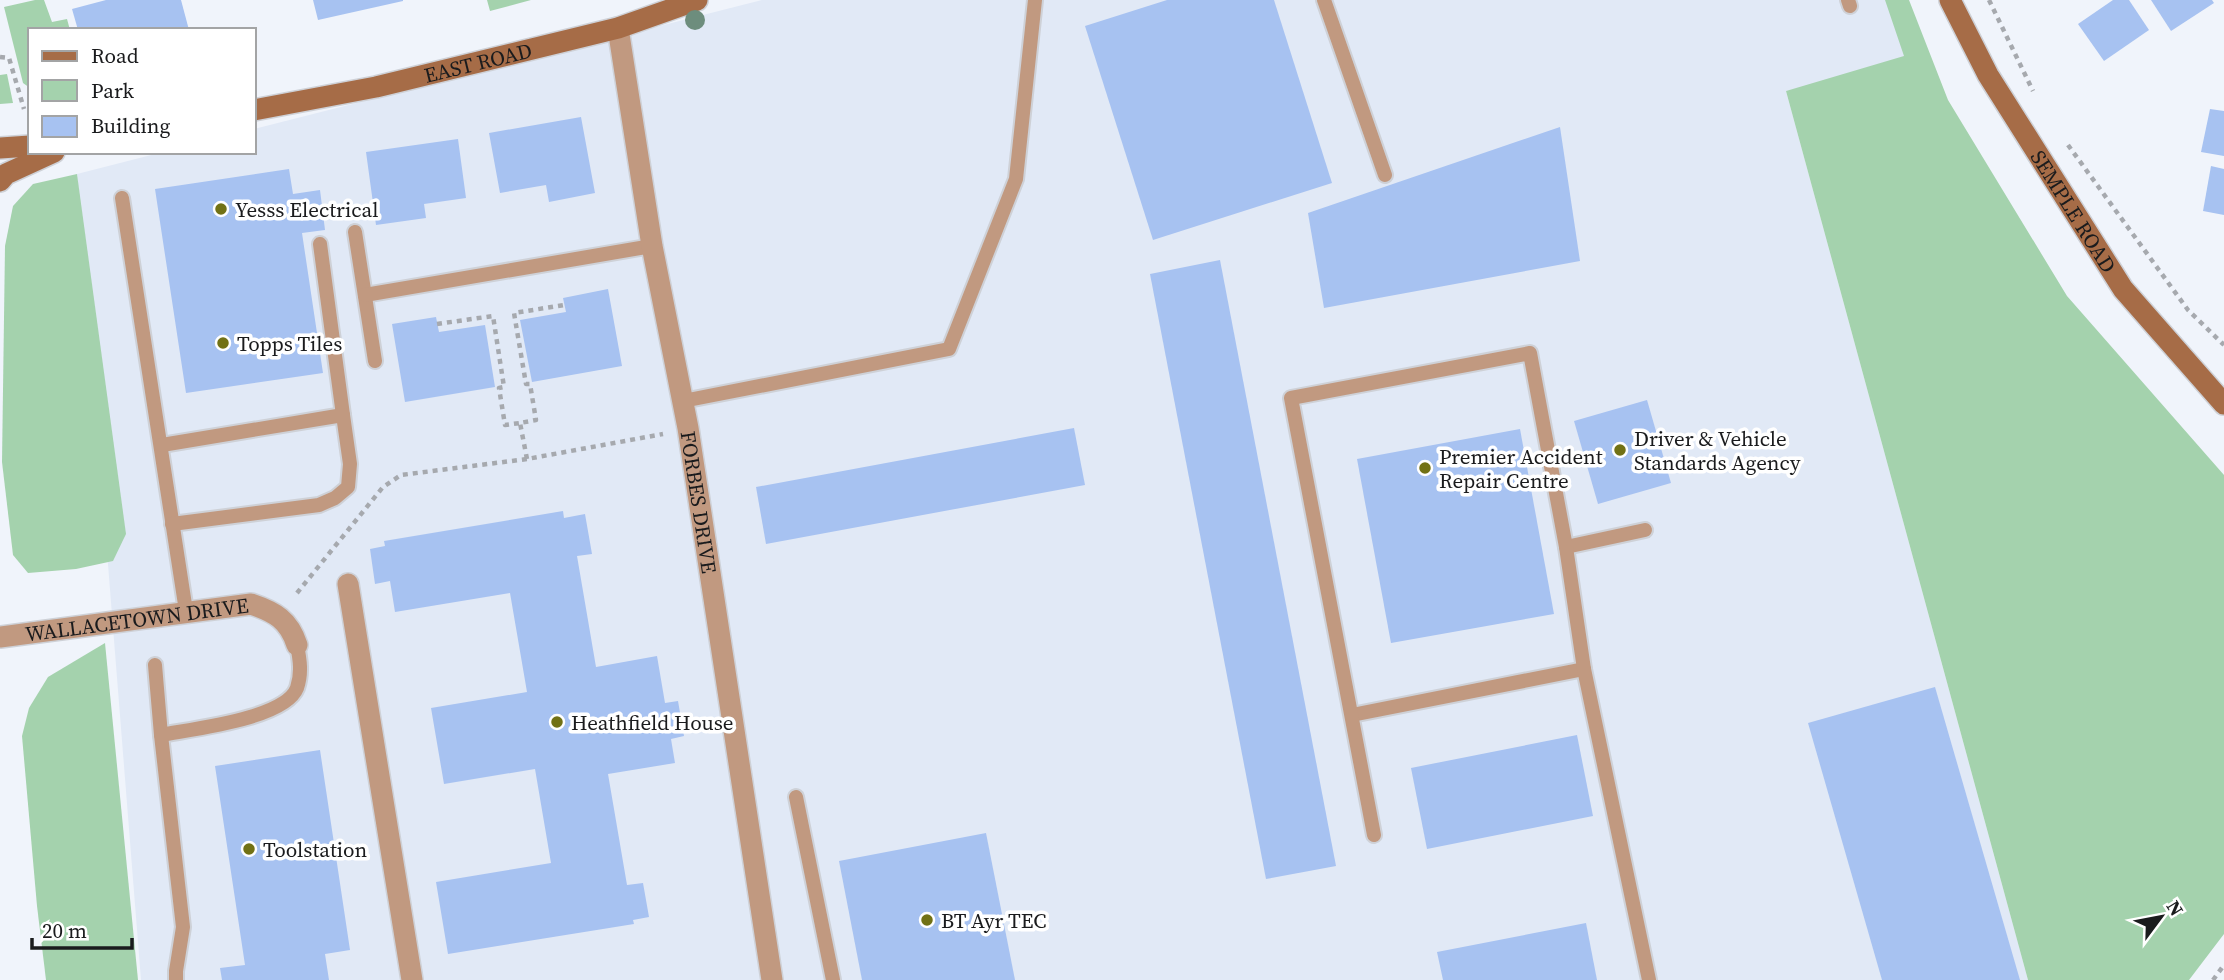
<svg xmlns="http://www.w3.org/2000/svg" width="2224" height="980" font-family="'Source Serif 4',serif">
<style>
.built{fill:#e1e9f6}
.green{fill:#a4d2ad}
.building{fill:#a7c2f1}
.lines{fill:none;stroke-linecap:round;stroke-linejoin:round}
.lane-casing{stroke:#ced1d7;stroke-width:18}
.street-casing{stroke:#ced1d7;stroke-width:24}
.secondary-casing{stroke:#ced1d7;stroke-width:24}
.path{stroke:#a6a9ae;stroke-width:4.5;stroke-dasharray:5 5;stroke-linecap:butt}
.lane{stroke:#c19980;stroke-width:14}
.street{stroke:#c19980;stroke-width:21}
.secondary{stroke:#a66c47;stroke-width:21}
.tree{fill:#6d8d7d}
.poi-dot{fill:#717115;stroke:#fff;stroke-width:2.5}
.labels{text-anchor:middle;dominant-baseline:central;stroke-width:7;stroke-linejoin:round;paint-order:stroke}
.street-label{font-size:21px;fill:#1a1b1d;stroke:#fff}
.poi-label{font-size:21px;fill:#1a1b1d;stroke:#fff;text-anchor:start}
</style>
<rect width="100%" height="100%" fill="#f0f4fb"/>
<polygon class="built" points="762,0 1897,0 1916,59 1786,91 2028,980 141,980 77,174 163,152 254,152 254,129"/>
<g class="green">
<polygon points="35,0 44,0 52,22 67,19 70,30 30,30 30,88 23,83 4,7"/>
<polygon points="487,0 531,0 490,11"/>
<polygon points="1885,0 1909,0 1948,100 2067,296 2224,475 2224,934 2189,980 2028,980 1786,91 1904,56"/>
<polygon points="7,74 13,103 0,104 0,75"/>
<polygon points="77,174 126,534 113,561 76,569 28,573 13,555 2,462 5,246 13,206 33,184"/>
<polygon points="105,643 138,980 46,980 37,906 22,736 29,708 48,677"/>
</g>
<g class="building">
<polygon points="106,0 181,0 189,30 78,30 72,9"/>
<polygon points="313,0 403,0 403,1 318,20"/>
<polygon points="1167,0 1274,0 1332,183 1153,240 1085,26"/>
<polygon points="2113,0 2129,0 2149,30 2104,61 2078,24"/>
<polygon points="2151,0 2212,0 2214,3 2171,31"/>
<polygon points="2210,109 2224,111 2224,156 2201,152"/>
<polygon points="581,117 595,193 549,202 546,185 500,193 489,133"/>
<polygon points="1560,127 1580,261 1324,308 1308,213"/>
<polygon points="458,139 466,198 424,204 426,218 376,225 366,152"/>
<polygon points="2211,166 2224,169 2224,215 2203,211"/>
<polygon points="289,169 293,194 320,190 325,230 302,233 323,373 186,393 155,189"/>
<polygon points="1220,260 1336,866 1266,879 1150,274"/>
<polygon points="608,289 622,366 532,382 520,320 566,312 563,298"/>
<polygon points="436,317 439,332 485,325 495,387 405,402 392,324"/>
<polygon points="1647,400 1671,483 1598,504 1574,421"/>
<polygon points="1074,428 1085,485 766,544 756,487"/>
<polygon points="1520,429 1554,614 1391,643 1357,459"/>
<polygon points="563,511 564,518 585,514 592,554 577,556 596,667 657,656 665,703 678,701 684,736 671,739 675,763 608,774 627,885 643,883 649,917 633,920 634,924 448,954 436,882 551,863 535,769 444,784 431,708 527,692 510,593 395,612 390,581 375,584 370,549 385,546 384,541"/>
<polygon points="1935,687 2020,980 1882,980 1808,723"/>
<polygon points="1577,735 1593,816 1427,849 1411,768"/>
<polygon points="320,750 350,950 325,954 329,980 222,980 220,968 245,965 215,766"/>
<polygon points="986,833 1015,980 862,980 839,861"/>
<polygon points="1586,923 1597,980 1443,980 1437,952"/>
</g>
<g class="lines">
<defs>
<g id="lane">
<polyline points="1324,0 1385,175"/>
<polyline points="1848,0 1850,6"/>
<polyline points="122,198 186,611"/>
<polyline points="355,232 375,361"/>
<polyline points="320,244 343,415"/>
<polyline points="365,295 652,246"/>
<polyline points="683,401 949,349 1016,179 1035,0"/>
<polyline points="162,445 343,415 350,464 348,487 335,498 319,505 172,524"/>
<polyline points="1566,547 1645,530"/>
<path d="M155 665 161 735C191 729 285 719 297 688 302 673 300 660 297 645"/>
<polyline points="1352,715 1584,669"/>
<polyline points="161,735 183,927 176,971 176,980"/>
<polyline points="796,797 833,980"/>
<polyline points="1374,835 1291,398 1530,353 1566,547 1584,669 1649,980"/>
</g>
<g id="street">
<path id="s1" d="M618 28 652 246 688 428 772 980"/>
<polyline points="348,584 412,980"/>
<path id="s2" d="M0 637 251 604C275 612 289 620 297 645"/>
</g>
<g id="secondary">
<path id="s3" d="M1950 0 1988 75 2123 289 2224 404"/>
<path id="s4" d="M254 110 376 87 618 28 697 0"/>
<polyline points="0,148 30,146"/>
<polyline points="0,181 6,174 54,152"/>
</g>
</defs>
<use href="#lane" class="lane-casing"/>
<use href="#street" class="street-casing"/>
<use href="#secondary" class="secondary-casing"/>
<g class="path">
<polyline points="1989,0 2033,91"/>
<polyline points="0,57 9,58 24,109"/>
<polyline points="2068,145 2188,310 2224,345"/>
<polyline points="437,324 493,316 504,387 499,388 505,425 520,423"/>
<polyline points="527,459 520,423 536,420 530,384 526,384 514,313 564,305"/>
<polyline points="297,593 383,487 401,475 527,459 663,434"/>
<polyline points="2213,980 2224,965"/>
</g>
<use href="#lane" class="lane"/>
<use href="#street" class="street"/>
<use href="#secondary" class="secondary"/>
</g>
<circle class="tree" cx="695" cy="20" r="10"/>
<g class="poi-dot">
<circle cx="221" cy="209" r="7"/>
<circle cx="223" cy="343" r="7"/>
<circle cx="1620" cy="450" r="7"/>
<circle cx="1425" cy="468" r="7"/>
<circle cx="557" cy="722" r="7"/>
<circle cx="249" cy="849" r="7"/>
<circle cx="927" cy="920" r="7"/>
</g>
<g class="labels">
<g class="street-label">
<text stroke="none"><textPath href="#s4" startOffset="229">EAST ROAD</textPath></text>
<text stroke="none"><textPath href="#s3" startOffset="245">SEMPLE ROAD</textPath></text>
<text stroke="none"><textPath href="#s1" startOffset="481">FORBES DRIVE</textPath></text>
<text stroke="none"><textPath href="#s2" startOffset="138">WALLACETOWN DRIVE</textPath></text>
</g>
<g class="poi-label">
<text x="235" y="209">Yesss Electrical</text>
<text x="237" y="343">Topps Tiles</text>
<text x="1634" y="438">Driver &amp; Vehicle<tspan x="1634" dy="24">Standards Agency</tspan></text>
<text x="1439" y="456">Premier Accident<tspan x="1439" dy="24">Repair Centre</tspan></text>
<text x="571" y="722">Heathfield House</text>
<text x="263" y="849">Toolstation</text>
<text x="941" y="920">BT Ayr TEC</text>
</g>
</g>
<rect x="28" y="28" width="228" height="126" fill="#ffffff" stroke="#a3a4a5" stroke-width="2"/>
<rect x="42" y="51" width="35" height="10" fill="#a66c47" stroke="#a3a4a5" stroke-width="2"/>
<text x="91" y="63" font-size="21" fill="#1a1b1d">Road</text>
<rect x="42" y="80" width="35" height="21" fill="#a4d2ad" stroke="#a3a4a5" stroke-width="2"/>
<text x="91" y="98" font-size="21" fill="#1a1b1d">Park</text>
<rect x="42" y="116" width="35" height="21" fill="#a7c2f1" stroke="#a3a4a5" stroke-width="2"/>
<text x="91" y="133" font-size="21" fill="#1a1b1d">Building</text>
<g transform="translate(2161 917) rotate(58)" stroke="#ffffff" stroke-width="5" paint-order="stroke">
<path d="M0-5L12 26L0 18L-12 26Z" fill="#1a1b1d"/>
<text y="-10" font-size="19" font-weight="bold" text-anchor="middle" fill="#1a1b1d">N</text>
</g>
<path d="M32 938v10h100v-10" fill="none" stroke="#1a1b1d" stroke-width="3.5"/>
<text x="42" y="938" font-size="21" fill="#1a1b1d" stroke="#ffffff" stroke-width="5" paint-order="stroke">20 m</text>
</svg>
